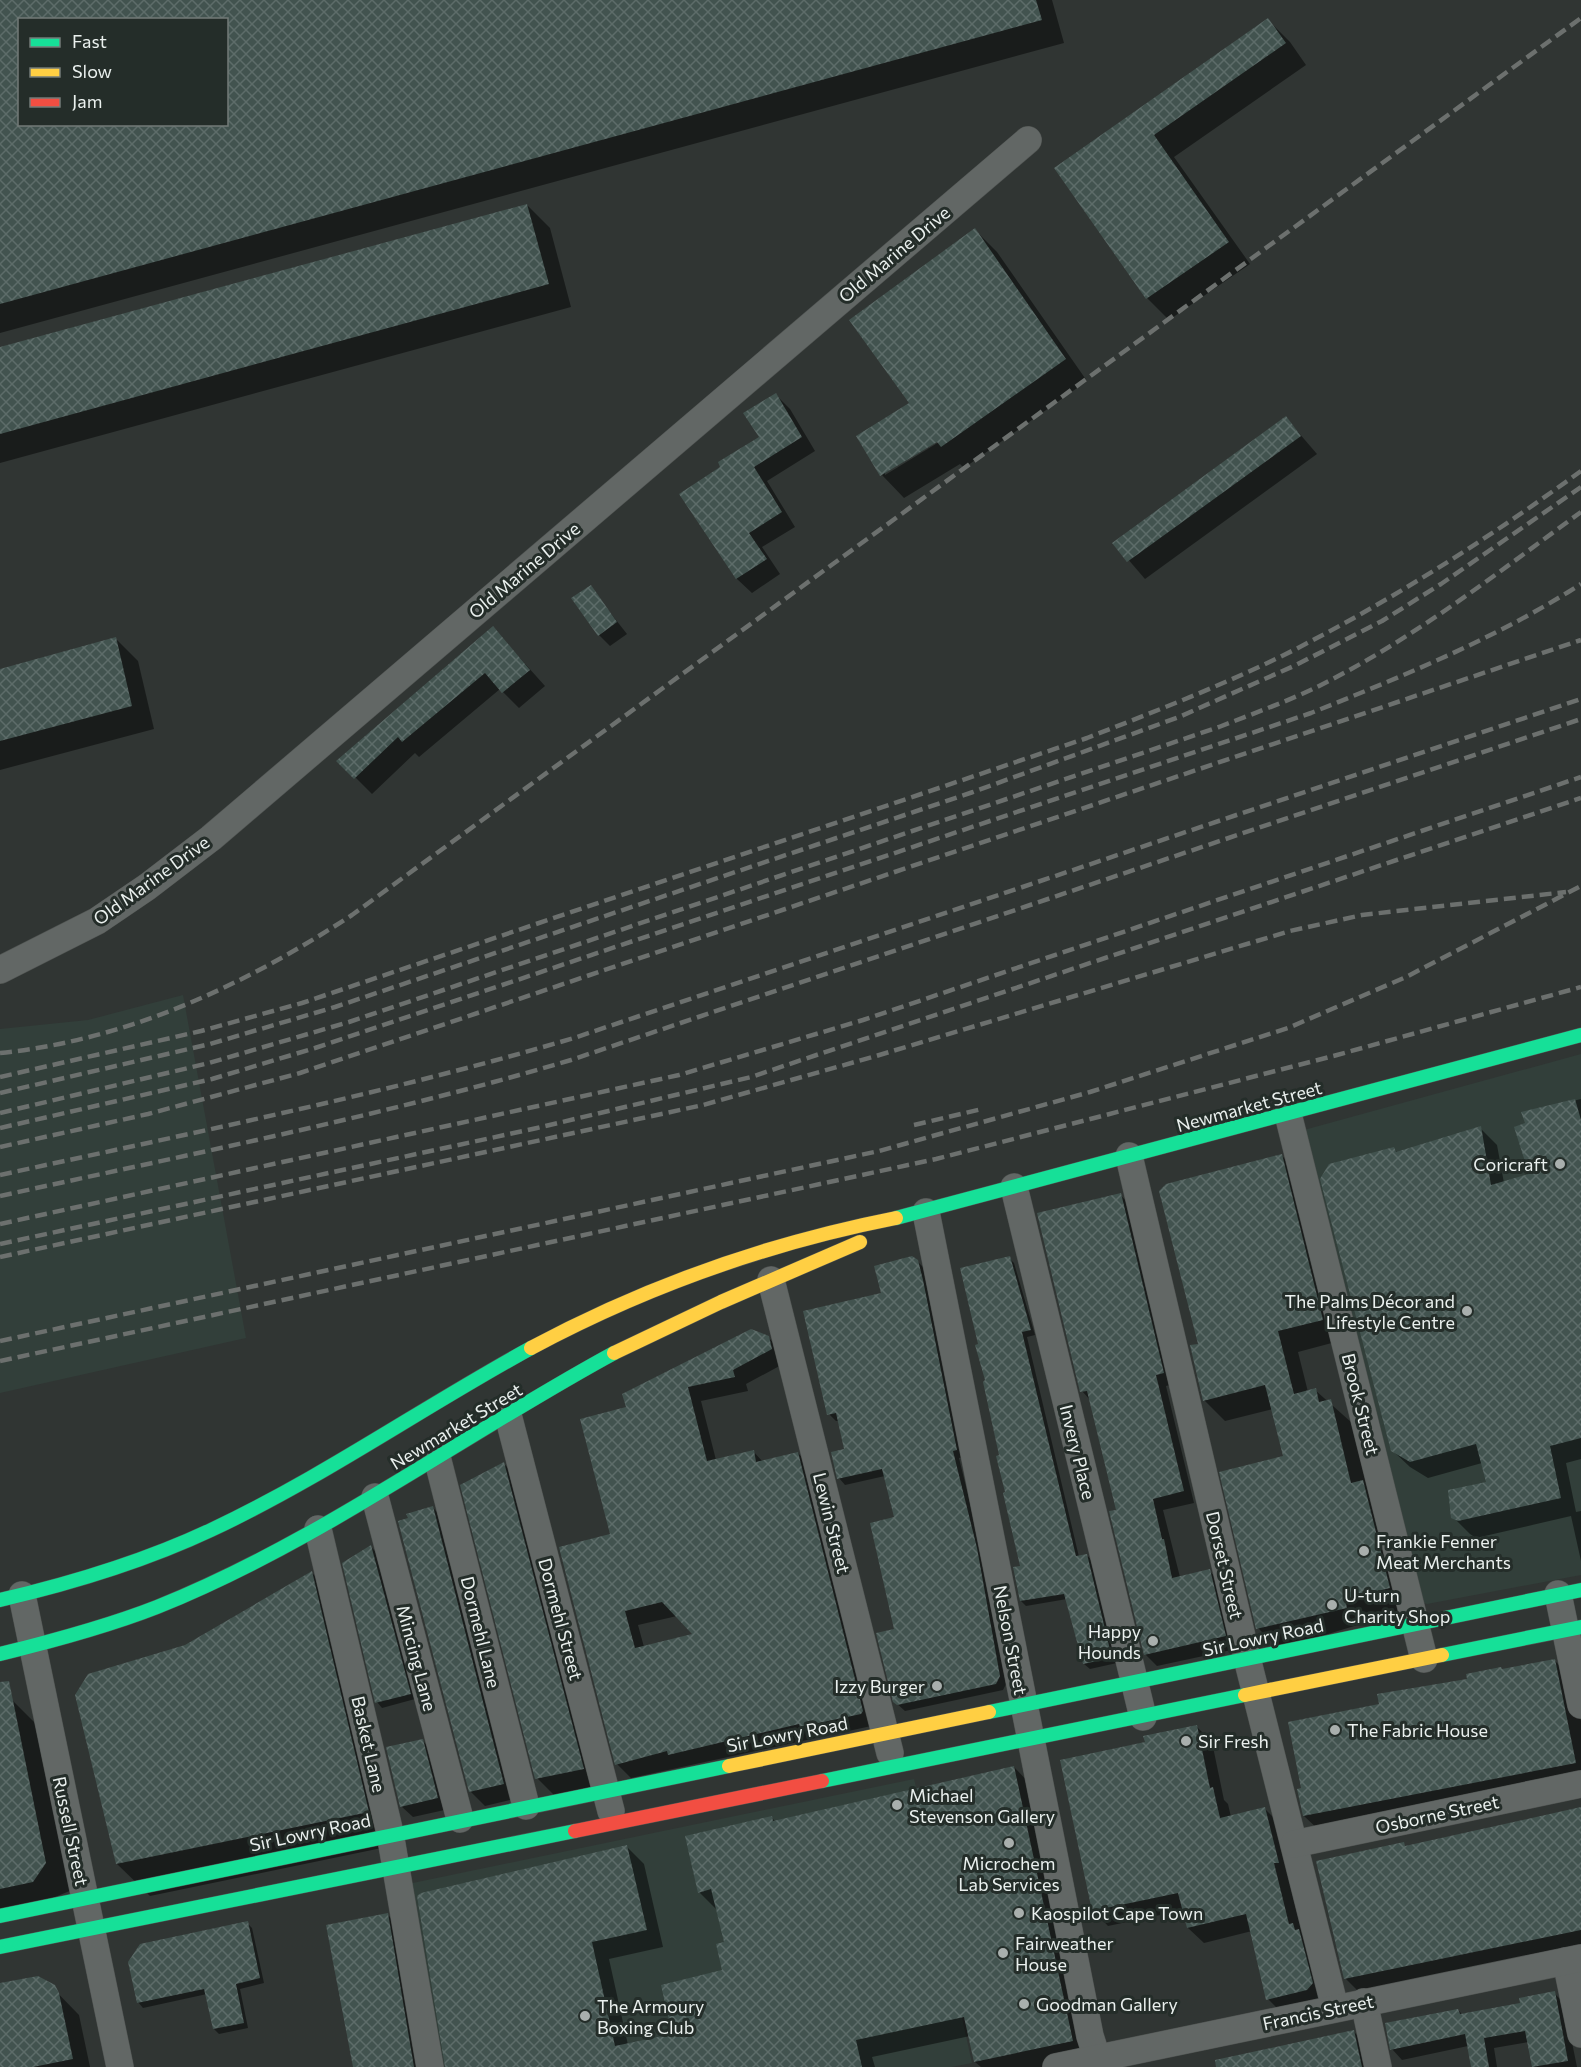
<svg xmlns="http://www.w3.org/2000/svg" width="1581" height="2067" font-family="Commissioner,sans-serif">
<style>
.built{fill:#323f3a}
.shadow{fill:#0007;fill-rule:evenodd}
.building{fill:url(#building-cross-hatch);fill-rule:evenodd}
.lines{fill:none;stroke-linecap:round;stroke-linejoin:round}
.street-casing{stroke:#4f5351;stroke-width:28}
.fast-casing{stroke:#4f5351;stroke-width:15}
.slow-casing{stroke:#4f5351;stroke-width:15}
.jam-casing{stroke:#4f5351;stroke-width:15}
.street{stroke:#626765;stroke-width:27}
.fast{stroke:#16e098;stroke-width:14}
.slow{stroke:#ffcf43;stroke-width:14}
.jam{stroke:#f24e42;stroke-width:14}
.rail{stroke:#6c706e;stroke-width:4.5;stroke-dasharray:12 6;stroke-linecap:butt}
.poi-dot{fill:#a9afad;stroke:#242d29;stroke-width:2}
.labels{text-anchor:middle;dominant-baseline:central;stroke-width:6;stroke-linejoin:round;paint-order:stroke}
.street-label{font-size:18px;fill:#eaf0ee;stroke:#242d29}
.poi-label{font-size:18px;fill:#eaf0ee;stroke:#242d29;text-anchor:start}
</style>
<defs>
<pattern id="building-cross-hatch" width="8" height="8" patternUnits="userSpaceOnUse" patternTransform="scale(1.5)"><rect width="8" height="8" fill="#42534f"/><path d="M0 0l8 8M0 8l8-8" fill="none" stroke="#5d6c69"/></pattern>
</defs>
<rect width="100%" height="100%" fill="#303533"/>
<g class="built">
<polygon points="183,995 246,1338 0,1393 0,1029 88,1020"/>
<polygon points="1581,1054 1581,1575 1427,1604 1424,1603 1304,1130"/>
<polygon points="914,1779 934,1858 927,1861 972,2063 951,2067 436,2067 403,1885"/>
</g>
<g class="shadow">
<path d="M0 0H1052L1064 43 0 333ZM20 20H226V124H20Z"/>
<polygon points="1268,20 1290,42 1306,65 1174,157 1250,264 1169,320 1148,299 1057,169"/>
<polygon points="527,205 550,228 571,307 0,463 0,349"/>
<path d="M975 230 997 252 1087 381 964 468 960 464 904 498 882 475 858 436 911 403ZM943 437 944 439 885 475V472Z"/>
<polygon points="776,395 790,409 815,451 767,481 795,527 762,547 780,574 752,593 737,579 681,495 761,438"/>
<polygon points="1286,418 1317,454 1145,579 1114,543"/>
<polygon points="590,587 627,634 610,646 599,635"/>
<polygon points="493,628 545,686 519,708 500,689 419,757 415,753 372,794 339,761"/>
<polygon points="115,638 138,661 154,729 0,770 0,670"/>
<polygon points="1581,1099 1581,1459 1566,1463 1576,1512 1581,1511 1581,1561 1571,1516 1476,1538 1470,1534 1453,1517 1488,1483 1482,1463 1428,1478 1410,1467 1392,1450 1393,1149 1398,1153 1480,1128 1497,1145 1504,1183 1531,1175 1527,1124 1523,1113"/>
<polygon points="1281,1155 1302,1176 1343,1340 1298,1352 1308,1392 1315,1390 1351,1422 1410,1609 1279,1649 1258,1628 1285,1457 1273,1409 1225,1421 1204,1400 1200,1345"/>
<polygon points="1120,1195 1132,1206 1174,1384 1166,1386 1194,1503 1163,1510 1180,1577 1209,1571 1221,1582 1236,1649 1157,1666 1146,1655 1111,1513 1118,1511 1091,1401 1082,1391"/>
<polygon points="1009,1258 1014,1263 1035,1335 1027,1337 1079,1557 1087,1555 1092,1561 1117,1663 1090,1669 1084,1664 1067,1599 1026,1606 1021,1601 1021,1567 979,1344"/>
<polygon points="917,1261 924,1268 963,1457 959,1458 983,1556 1006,1684 1003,1690 905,1711 895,1702 896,1518 885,1476 845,1485 839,1478 846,1450 839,1421 836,1421 829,1414 883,1294"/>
<path d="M768 1337 782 1352 785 1363 746 1384 748 1391 701 1401 716 1460 753 1451 763 1462 798 1453 811 1467 876 1725 631 1778 617 1764 612 1535 627 1408ZM677 1616 695 1635 644 1647 638 1625Z"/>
<polygon points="504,1464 520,1480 600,1786 554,1795 537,1778"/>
<polygon points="433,1508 447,1522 518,1798 485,1806 471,1792"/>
<polygon points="371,1547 376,1552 415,1699 382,1708 377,1702"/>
<polygon points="311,1572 344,1605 401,1844 150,1896 117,1864 186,1646"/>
<polygon points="1555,1661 1572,1678 1581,1721 1581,1782 1322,1833 1304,1816 1299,1790 1303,1789 1381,1705 1503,1671"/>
<polygon points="12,1700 38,1726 72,1890 0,1920 0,1702"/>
<polygon points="1197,1727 1212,1742 1224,1800 1228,1804 1231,1817 1265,1809 1280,1824 1289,1879 1302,1934 1314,1946 1327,1999 1283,2014 1268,1999 1252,1931 1204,1943 1188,1928 1184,1910 1108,1926 1093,1910 1146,1744"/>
<polygon points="422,1740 433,1752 449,1809 413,1817 401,1806"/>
<polygon points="1014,1767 1031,1785 1090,2058 1046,2067 981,2067 975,2062 970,2036 872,2057 875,2067 447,2067 627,1847 644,1864 663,1947 609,1959 628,2045 674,2035 724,1972 726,1943 716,1909 699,1892 772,1818 776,1822"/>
<polygon points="1581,1809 1581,1951 1362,1995 1345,1978 1403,1844 1407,1847"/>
<polygon points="387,1914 404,1931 427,2067 356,2067"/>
<polygon points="247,1923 252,1928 264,1983 240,1989 248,2028 219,2034 214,2029 207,1994 143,2008 138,2002"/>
<polygon points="45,1980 79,2015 90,2067 0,2067 0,1984"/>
<polygon points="1554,1993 1564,2003 1577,2067 1533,2067 1529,2042 1494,2048 1497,2067 1472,2067 1468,2046 1402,2060 1392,2049 1458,2010 1463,2015 1522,2005"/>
<polygon points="1353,2031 1364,2042 1369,2067 1218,2067 1217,2061"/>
</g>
<g class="building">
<path d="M0 0H1036L1042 20 0 304ZM20 20H226V124H20Z"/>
<polygon points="1268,18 1286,43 1154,135 1229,242 1146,299 1054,168"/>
<polygon points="527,204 549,284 0,434 0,347"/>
<polygon points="975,228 1066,359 941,447 937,442 880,476 856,436 909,403 849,320"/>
<polygon points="776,393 802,437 754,467 782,512 749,533 767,559 736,579 679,494 720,467 718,462 759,437 743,413"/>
<polygon points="1286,416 1301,436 1127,562 1112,543"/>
<polygon points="591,585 617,622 598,636 571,598"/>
<polygon points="493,626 530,670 502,693 485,673 402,742 398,737 354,779 336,761"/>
<polygon points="116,637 132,706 0,741 0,669"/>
<polygon points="1575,1099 1581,1120 1581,1438 1550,1446 1561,1498 1458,1521 1451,1518 1448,1490 1486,1482 1476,1444 1410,1462 1391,1451 1320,1179 1329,1164 1394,1147 1396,1152 1481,1126 1491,1185 1529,1174 1514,1127 1525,1123 1521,1112"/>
<polygon points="1282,1154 1323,1320 1278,1331 1294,1394 1316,1388 1319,1402 1331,1399 1351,1483 1363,1480 1390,1588 1345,1599 1347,1608 1256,1629 1219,1472 1283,1456 1265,1385 1203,1401 1190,1345 1198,1344 1159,1191 1166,1184"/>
<polygon points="1121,1193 1164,1373 1156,1375 1184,1491 1153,1499 1162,1539 1164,1539 1172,1578 1210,1569 1226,1636 1144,1655 1109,1511 1116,1510 1087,1391 1080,1392 1037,1213"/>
<polygon points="912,1256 918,1260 923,1280 957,1450 953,1451 977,1548 1000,1676 996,1684 897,1705 893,1702 876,1633 894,1629 870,1523 894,1517 882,1469 837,1479 831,1452 844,1449 836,1413 827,1415 803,1311 881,1293 874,1266"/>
<polygon points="1010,1256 1031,1330 1022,1332 1076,1556 1087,1554 1112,1658 1083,1664 1064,1594 1020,1601 1013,1567 1020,1566 1003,1493 1005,1492 996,1456 999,1455 983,1382 985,1380 975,1345 978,1344 960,1268"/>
<path d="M751 1329 769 1336 772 1349 733 1370 735 1377 688 1387 707 1461 754 1450 756 1462 798 1452 863 1711 861 1714 800 1727 799 1724 668 1755 667 1751 615 1765 559 1547 610 1534 580 1419 626 1407 622 1394ZM662 1602 692 1634 635 1648 625 1611Z"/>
<polygon points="504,1462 584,1769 535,1779 460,1485"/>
<polygon points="433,1506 504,1784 469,1792 398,1521 408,1518 406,1514"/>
<polygon points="371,1545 411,1694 375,1703 342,1563"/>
<polygon points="312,1571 369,1812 116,1864 75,1695 88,1674 185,1645"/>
<polygon points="1555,1659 1576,1763 1303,1816 1297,1789 1301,1788 1288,1722 1379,1704 1377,1694 1467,1679 1466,1674 1501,1667 1502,1669"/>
<polygon points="9,1681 46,1863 33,1882 0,1889 0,1682"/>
<polygon points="1197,1725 1210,1788 1213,1787 1220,1818 1265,1807 1279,1863 1274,1863 1289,1924 1293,1923 1295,1930 1299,1929 1313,1983 1307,1990 1266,2000 1246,1914 1187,1928 1178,1893 1092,1911 1060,1760 1145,1742 1143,1736"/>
<polygon points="423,1739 438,1798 400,1807 386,1747"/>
<polygon points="1014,1766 1073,2041 974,2062 964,2017 856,2040 862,2067 445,2067 417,1896 421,1893 627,1845 647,1930 592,1942 615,2046 672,2034 661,1985 722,1970 716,1944 724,1942 711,1889 698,1893 685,1836 772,1816 773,1821"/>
<polygon points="1581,1807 1581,1930 1344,1979 1316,1861 1404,1842 1405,1846"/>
<polygon points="388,1913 414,2067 353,2067 326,1925"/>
<polygon points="248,1921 260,1978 236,1984 244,2023 213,2029 204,1989 137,2003 128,1962 140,1944"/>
<polygon points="38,1976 55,1985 59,1993 73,2059 33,2067 0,2067 0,1983"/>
<polygon points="1555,1991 1568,2061 1532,2067 1525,2031 1484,2038 1489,2067 1471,2067 1465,2034 1390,2050 1385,2023 1458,2009 1460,2014 1520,2003 1519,1998"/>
<polygon points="1354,2030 1362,2067 1216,2067 1215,2060"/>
</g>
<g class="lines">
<defs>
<g id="street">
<polyline points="0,970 97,921 147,887 211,838 1028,140"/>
<polyline points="1288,1114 1424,1659"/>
<polyline points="1129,1156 1247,1658 1335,2008"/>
<polyline points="1014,1187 1143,1717"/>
<polyline points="926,1212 1090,2036 1100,2067"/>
<polyline points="771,1280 890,1753"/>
<polyline points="508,1415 611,1811"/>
<polyline points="437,1457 526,1806"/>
<polyline points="375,1497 460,1819"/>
<polyline points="318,1529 390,1833 430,2067"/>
<polyline points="1558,1594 1581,1705"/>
<polyline points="22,1595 120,2067"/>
<polyline points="1294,1844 1581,1784"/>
<polyline points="1566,1961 1581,2034"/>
<polyline points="1364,2002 1378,2067"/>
<polyline points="1056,2067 1581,1958"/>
</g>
<g id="fast">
<polyline points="896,1218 1581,1035"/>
<path d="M0 1600C73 1583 143 1562 211 1530 322 1478 423 1407 531 1348"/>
<path d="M0 1654C53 1641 106 1627 157 1607 319 1542 461 1436 614 1353"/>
<polyline points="1442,1655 1581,1627"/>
<polyline points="989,1712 1581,1590"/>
<polyline points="822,1781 1245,1695"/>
<polyline points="0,1916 729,1766"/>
<polyline points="0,1947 575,1831"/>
</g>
<g id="slow">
<path d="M531 1348C645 1287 769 1243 896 1218"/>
<polyline points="614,1353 721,1302 860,1242"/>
<polyline points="1245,1695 1442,1655"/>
<polyline points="729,1766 989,1712"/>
</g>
<polyline id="jam" points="575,1831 822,1781"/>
</defs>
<use href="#street" class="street-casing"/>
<use href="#fast" class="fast-casing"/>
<use href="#slow" class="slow-casing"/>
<use href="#jam" class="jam-casing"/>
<use href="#street" class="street"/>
<use href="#fast" class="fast"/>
<use href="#slow" class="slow"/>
<use href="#jam" class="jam"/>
<g class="rail">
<path d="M0 1053C128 1040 245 985 352 915L1581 18"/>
<path d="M0 1077 201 1031 302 1003 1087 738C1156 711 1226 684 1292 651 1394 599 1489 538 1581 471"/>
<polyline points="0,1093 210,1044 335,1007 973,792 1179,717 1296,665 1382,621 1441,584 1581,487"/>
<path d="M0 1113 209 1063 349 1022 1219 727C1252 714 1286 702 1317 687 1412 640 1496 574 1581 512"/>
<polyline points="914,1125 982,1109"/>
<path d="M0 1128 212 1079 315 1048 1311 713C1403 676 1497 638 1581 584"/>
<polyline points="0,1147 148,1114 300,1073 1581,640"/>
<path d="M0 1175C192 1133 385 1094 574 1038L1581 699"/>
<path d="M0 1196C191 1154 383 1116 571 1060L1581 719"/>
<polyline points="0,1224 679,1075 863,1020 1581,777"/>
<polyline points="0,1244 537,1128 751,1077 1581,798"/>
<polyline points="0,1257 703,1105 876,1056 1290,931 1362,915 1566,892"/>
<polyline points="0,1341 879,1151 1090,1092 1288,1028 1406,977 1581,886"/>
<polyline points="0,1361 936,1159 1337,1055 1581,987"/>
</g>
</g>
<g class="poi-dot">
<circle cx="1560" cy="1164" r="6"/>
<circle cx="1467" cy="1311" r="6"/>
<circle cx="1364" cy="1551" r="6"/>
<circle cx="1332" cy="1605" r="6"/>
<circle cx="1153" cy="1641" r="6"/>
<circle cx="937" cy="1686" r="6"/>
<circle cx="1335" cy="1730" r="6"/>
<circle cx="1186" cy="1741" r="6"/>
<circle cx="897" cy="1805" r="6"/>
<circle cx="1009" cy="1843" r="6"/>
<circle cx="1019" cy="1913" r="6"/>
<circle cx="1003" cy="1953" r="6"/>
<circle cx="1024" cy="2004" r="6"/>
<circle cx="585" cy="2016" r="6"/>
</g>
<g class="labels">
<g class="street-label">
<text transform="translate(894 254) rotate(-40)">Old Marine Drive</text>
<text transform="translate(524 570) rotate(-40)">Old Marine Drive</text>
<text transform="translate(151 880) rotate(-36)">Old Marine Drive</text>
<text transform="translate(1249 1106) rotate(-15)">Newmarket Street</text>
<text transform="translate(1361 1404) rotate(76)">Brook Street</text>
<text transform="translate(456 1426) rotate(-31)">Newmarket Street</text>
<text transform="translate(1078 1452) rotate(76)">Invery Place</text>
<text transform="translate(832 1523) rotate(76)">Lewin Street</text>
<text transform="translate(1225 1565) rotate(77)">Dorset Street</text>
<text transform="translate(561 1619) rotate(75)">Dormehl Street</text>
<text transform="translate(481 1632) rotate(76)">Dormehl Lane</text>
<text transform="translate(1263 1637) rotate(-12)">Sir Lowry Road</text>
<text transform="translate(1011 1640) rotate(79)">Nelson Street</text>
<text transform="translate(417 1658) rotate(75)">Mincing Lane</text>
<text transform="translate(787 1734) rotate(-11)">Sir Lowry Road</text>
<text transform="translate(369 1744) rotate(77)">Basket Lane</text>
<text transform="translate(1437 1814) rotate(-12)">Osborne Street</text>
<text transform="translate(71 1831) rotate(78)">Russell Street</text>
<text transform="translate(310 1832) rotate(-12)">Sir Lowry Road</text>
<text transform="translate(1318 2012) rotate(-12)">Francis Street</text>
</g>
<g class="poi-label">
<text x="1548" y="1164" text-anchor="end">Coricraft</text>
<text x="1455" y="1301" text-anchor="end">The Palms Décor and<tspan x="1455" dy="21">Lifestyle Centre</tspan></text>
<text x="1376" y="1541">Frankie Fenner<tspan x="1376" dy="21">Meat Merchants</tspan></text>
<text x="1344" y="1595">U-turn<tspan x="1344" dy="21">Charity Shop</tspan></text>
<text x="1141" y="1631" text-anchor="end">Happy<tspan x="1141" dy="21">Hounds</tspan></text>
<text x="925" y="1686" text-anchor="end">Izzy Burger</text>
<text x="1347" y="1730">The Fabric House</text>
<text x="1198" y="1741">Sir Fresh</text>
<text x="909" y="1795">Michael<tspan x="909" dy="21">Stevenson Gallery</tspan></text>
<text x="1009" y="1863" text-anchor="middle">Microchem<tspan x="1009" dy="21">Lab Services</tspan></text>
<text x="1031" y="1913">Kaospilot Cape Town</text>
<text x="1015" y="1943">Fairweather<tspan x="1015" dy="21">House</tspan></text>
<text x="1036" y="2004">Goodman Gallery</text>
<text x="597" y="2006">The Armoury<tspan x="597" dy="21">Boxing Club</tspan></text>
</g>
</g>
<rect x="18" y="18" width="210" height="108" fill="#242d29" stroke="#737b78" stroke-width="1.5"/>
<rect x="30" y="38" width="30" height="9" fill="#16e098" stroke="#737b78" stroke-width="1.5"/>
<text x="72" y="48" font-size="18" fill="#eaf0ee">Fast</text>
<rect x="30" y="68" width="30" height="9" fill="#ffcf43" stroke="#737b78" stroke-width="1.5"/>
<text x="72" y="78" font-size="18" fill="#eaf0ee">Slow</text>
<rect x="30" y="98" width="30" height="9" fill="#f24e42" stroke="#737b78" stroke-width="1.5"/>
<text x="72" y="108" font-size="18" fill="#eaf0ee">Jam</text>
</svg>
